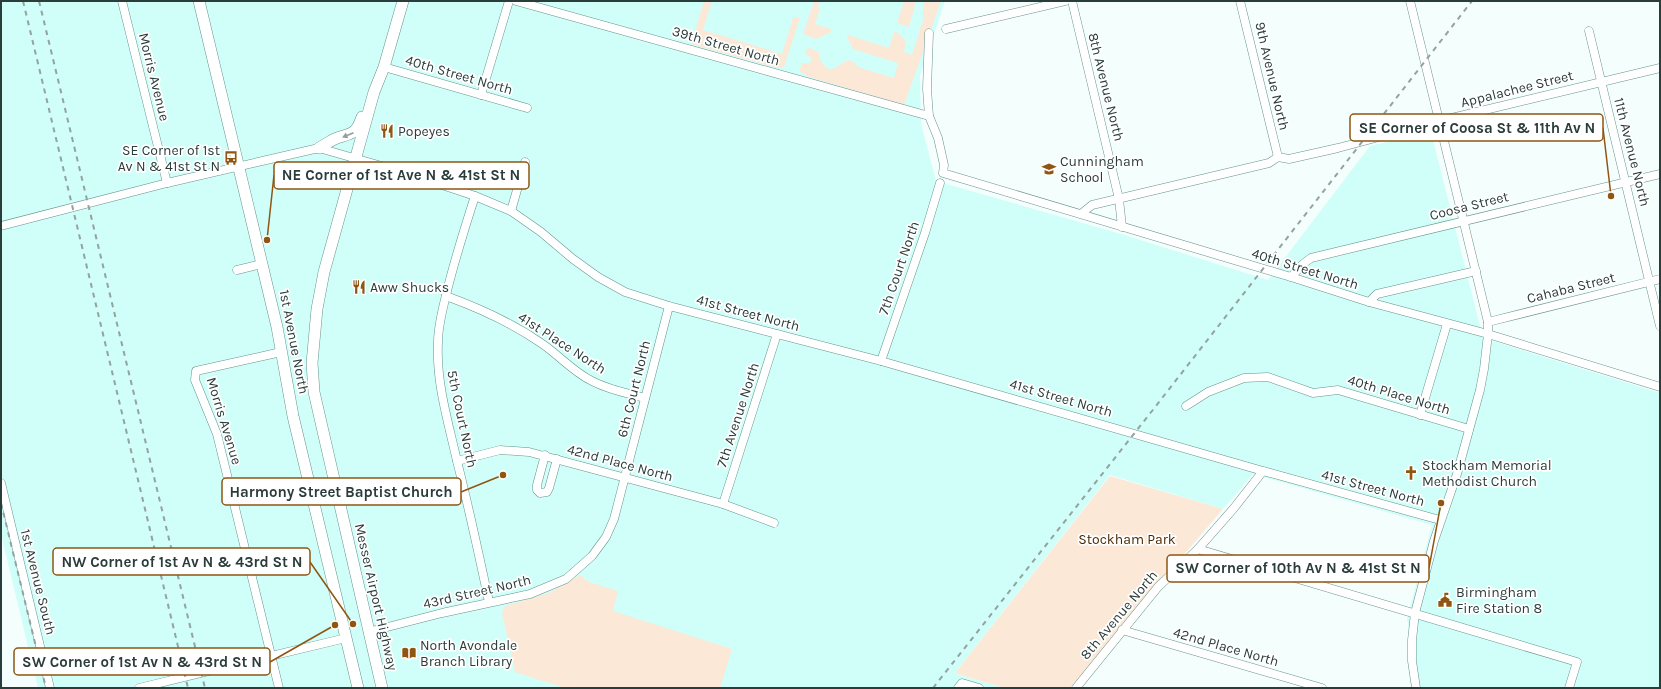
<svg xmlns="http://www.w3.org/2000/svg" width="1661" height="689" font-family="Karla,sans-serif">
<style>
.built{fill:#d0fef8}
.green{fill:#fce8d7}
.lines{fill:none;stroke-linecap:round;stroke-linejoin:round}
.minor-casing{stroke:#66938d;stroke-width:9}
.major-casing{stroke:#66938d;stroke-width:12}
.minor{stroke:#fff;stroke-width:8}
.major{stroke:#fff;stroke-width:11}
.rail{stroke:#94a2a0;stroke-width:2;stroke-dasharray:5 5;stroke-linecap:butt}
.oneway{fill:#959e9d}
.labels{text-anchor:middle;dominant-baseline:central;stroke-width:3.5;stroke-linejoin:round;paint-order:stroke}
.street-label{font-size:14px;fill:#2b3d3b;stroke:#fff}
.poi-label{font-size:14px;fill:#2b3d3b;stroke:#fff;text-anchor:start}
.park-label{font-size:14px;fill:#492904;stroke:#fff}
.leader{fill:none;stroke:#8f5511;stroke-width:1.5}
.callout-dot{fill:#8f5511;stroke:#fff;stroke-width:1.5}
.callout{fill:#fff;stroke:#8f5511;stroke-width:1.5}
.callout-label{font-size:15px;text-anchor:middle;font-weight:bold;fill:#2b3d3b}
</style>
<rect width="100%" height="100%" fill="#f4fefc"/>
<polygon class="built" points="1,1 945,1 920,75 921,124 936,181 1121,234 1268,280 1370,146 1431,132 1483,338 1660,393 1660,688 1420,688 1407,619 1432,525 1253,474 1223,509 1110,475 955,673 1004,688 38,688 1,534"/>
<g class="green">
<polygon points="704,1 712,1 703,30 782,54 793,18 797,17 800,18 784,67 777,68 691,44"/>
<polygon points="814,1 820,1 818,7 820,8 815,24 831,29 831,32 816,39 803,34"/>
<polygon points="904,1 916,1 909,27 897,23"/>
<path d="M923 1H941L904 105 809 77 799 71 802 63H810L812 58 807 55 805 53 807 49 809 48 819 52C820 56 820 61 823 64 831 76 840 63 848 60L854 62 858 67 894 78 898 63 853 49 847 37 848 35 889 48 894 32 898 33 906 41 904 52 912 55 923 20Z"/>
<polygon points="1110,476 1223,509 1070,688 1004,688 955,673"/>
<polygon points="580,575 589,582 618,591 613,611 732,649 720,688 565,688 515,672 502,613 505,606 549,593"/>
</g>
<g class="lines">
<defs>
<g id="minor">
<polyline points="122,1 167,183"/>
<polyline points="516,1 929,116"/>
<polyline points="1072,1 1119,199 1122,227"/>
<polyline points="1240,1 1278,157"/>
<polyline points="1410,1 1488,322 1488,334 1484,369 1480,390 1457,474 1434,541 1415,613 1412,640 1412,661 1416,688"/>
<polyline points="946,29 1065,1"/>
<polyline points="1589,31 1660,326"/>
<polyline points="929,33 927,89 929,116 938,138 944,165 943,173 1291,277 1369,302 1488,334 1660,387"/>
<polyline points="384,67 527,108"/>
<polyline points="481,95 509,1"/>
<path d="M475 196C465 227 455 259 447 291 443 308 438 325 438 342 436 383 448 421 457 461 469 508 479 555 489 602"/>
<polyline points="511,211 525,162"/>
<polyline points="1081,214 1092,205 1269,163 1278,157 1289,159 1338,148 1439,121 1660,68"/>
<polyline points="1,226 167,183 319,148 406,173 475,196 511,211 541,232 573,259 598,277 625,292 669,306 881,361 1263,471 1440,520"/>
<polyline points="237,270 262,264"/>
<polyline points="1291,277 1303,264 1311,258 1660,174"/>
<path d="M446 296C479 308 512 323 541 343 559 355 573 372 592 381 609 390 627 393 645 398"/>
<polyline points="1369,302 1377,294 1476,271"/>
<polyline points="1488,322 1660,279"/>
<polyline points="881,361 925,233 940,183"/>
<polyline points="1186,406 1208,392 1244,378 1268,377 1313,393 1338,390 1469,429"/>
<polyline points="1420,415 1447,324"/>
<polyline points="545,455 537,485 537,490 540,493 547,492 549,488 557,459"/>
<polyline points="457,461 500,450 529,452 723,504 774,523"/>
<polyline points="1,483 50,688"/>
<polyline points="723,504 777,334"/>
<polyline points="1198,549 1577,662 1569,688"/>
<polyline points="1122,630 1322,688"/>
<polyline points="368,632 442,613 530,594 566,579 592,556 606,537 614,519 669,306"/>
<polyline points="139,688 346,638"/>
<polyline points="279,688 217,434 195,380 196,371 281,352"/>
<polyline points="958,688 962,683 979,688"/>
<polyline points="1076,688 1158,587 1198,549 1234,508 1263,471"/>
</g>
<g id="major">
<polyline points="199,1 277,327 293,416 358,688"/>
<path d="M319 148C325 145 331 140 337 138 353 133 356 134 362 117"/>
<polyline points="382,688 314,392 312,363 317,309 324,272 374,92 384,67 403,1"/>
</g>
</defs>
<use href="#minor" class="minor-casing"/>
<use href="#major" class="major-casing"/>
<use href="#minor" class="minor"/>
<use href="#major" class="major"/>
<g class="rail">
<polyline points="23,1 188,688"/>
<polyline points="39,1 205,688"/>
<polyline points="1,503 46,688"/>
<polyline points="933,688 1152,411 1472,1"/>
</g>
</g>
<defs><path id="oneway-solid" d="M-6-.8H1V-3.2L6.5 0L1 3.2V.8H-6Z"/></defs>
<use class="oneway" href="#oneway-solid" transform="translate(348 135) rotate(157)"/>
<defs>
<symbol id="restaurant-bare" viewBox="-9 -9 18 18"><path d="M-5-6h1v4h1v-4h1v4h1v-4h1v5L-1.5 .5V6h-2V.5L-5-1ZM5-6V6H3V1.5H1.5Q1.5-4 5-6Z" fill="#8f5511" stroke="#fff" stroke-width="2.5" paint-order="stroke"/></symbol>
<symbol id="bus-bare" viewBox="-9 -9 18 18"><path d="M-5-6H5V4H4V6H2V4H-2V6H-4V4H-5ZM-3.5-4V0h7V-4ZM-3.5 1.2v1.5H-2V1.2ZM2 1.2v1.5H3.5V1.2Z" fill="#8f5511" stroke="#fff" stroke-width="2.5" paint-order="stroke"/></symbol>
<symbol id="school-bare" viewBox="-9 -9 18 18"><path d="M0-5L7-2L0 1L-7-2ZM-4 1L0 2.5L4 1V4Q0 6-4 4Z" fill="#8f5511" stroke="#fff" stroke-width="2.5" paint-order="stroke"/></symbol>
<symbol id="church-bare" viewBox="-9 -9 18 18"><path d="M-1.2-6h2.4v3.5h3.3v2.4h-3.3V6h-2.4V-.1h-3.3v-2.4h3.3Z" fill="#8f5511" stroke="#fff" stroke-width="2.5" paint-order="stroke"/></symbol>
<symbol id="civic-bare" viewBox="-9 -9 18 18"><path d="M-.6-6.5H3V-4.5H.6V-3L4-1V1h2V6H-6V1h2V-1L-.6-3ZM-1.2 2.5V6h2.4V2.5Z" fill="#8f5511" stroke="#fff" stroke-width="2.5" paint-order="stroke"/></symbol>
<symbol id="library-bare" viewBox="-9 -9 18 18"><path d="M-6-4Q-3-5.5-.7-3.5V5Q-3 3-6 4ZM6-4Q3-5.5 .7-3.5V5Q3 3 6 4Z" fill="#8f5511" stroke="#fff" stroke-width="2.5" paint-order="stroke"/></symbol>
</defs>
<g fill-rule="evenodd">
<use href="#restaurant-bare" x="377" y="121" width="20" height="20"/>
<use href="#bus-bare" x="221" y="148" width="20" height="20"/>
<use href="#school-bare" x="1039" y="159" width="20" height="20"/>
<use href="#restaurant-bare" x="349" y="277" width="20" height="20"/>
<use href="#church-bare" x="1401" y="463" width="20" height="20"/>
<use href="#civic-bare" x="1435" y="590" width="20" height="20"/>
<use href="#library-bare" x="399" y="643" width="20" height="20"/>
</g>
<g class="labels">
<g class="street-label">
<text transform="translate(726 46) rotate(16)">39th Street North</text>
<text transform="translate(459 75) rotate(16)">40th Street North</text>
<text transform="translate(1272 76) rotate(77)">9th Avenue North</text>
<text transform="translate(154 77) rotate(76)">Morris Avenue</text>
<text transform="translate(1106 87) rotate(76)">8th Avenue North</text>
<text transform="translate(1517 89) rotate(-14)">Appalachee Street</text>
<text transform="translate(1632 152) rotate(76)">11th Avenue North</text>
<text transform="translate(1469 206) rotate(-14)">Coosa Street</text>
<text transform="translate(899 268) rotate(-71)">7th Court North</text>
<text transform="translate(1305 269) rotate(17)">40th Street North</text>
<text transform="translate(1571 288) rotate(-14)">Cahaba Street</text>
<text transform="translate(748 313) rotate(15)">41st Street North</text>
<text transform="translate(294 342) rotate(79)">1st Avenue North</text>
<text transform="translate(562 343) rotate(33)">41st Place North</text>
<text transform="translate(634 389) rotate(-76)">6th Court North</text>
<text transform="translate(1399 395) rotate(17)">40th Place North</text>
<text transform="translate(1061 398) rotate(16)">41st Street North</text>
<text transform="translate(738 415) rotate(-72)">7th Avenue North</text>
<text transform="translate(462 419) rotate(78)">5th Court North</text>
<text transform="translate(224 421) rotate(73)">Morris Avenue</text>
<text transform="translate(620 463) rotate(15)">42nd Place North</text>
<text transform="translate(1373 488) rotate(15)">41st Street North</text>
<text transform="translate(38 582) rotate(76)">1st Avenue South</text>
<text transform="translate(477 592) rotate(-13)">43rd Street North</text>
<text transform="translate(376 597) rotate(77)">Messer Airport Highway</text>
<text transform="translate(1119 615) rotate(-50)">8th Avenue North</text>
<text transform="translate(1226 647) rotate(16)">42nd Place North</text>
</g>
<g class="poi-label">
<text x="398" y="131">Popeyes</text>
<text x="220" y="150" text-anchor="end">SE Corner of 1st<tspan x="220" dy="16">Av N &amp; 41st St N</tspan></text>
<text x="1060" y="161">Cunningham<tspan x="1060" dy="16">School</tspan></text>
<text x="370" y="287">Aww Shucks</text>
<text x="1422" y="465">Stockham Memorial<tspan x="1422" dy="16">Methodist Church</tspan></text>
<text x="1456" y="592">Birmingham<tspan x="1456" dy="16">Fire Station 8</tspan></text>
<text x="420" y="645">North Avondale<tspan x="420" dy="16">Branch Library</tspan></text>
</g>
<g class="park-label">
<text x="1127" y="539">Stockham Park</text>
</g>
</g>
<path class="leader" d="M1611 196L1603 128M267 240L274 175M503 475L461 492M353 624L310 562M1441 503L1429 568M335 625L270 662"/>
<g class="callout-dot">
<circle cx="1611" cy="196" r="4"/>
<circle cx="267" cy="240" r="4"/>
<circle cx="503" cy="475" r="4"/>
<circle cx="353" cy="624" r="4"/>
<circle cx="1441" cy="503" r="4"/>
<circle cx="335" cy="625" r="4"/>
</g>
<g class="callout">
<rect x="1350" y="114" width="253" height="27" rx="4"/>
<rect x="274" y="162" width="255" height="27" rx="4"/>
<rect x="222" y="478" width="239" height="27" rx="4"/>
<rect x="53" y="548" width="257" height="27" rx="4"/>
<rect x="1167" y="555" width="262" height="27" rx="4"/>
<rect x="14" y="648" width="256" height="27" rx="4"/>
</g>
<g class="callout-label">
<text x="1477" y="133">SE Corner of Coosa St &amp; 11th Av N</text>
<text x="401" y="180">NE Corner of 1st Ave N &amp; 41st St N</text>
<text x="341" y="497">Harmony Street Baptist Church</text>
<text x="182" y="567">NW Corner of 1st Av N &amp; 43rd St N</text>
<text x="1298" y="573">SW Corner of 10th Av N &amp; 41st St N</text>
<text x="142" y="667">SW Corner of 1st Av N &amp; 43rd St N</text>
</g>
<rect width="1661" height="689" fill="none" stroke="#2b3d3b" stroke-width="4"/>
</svg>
